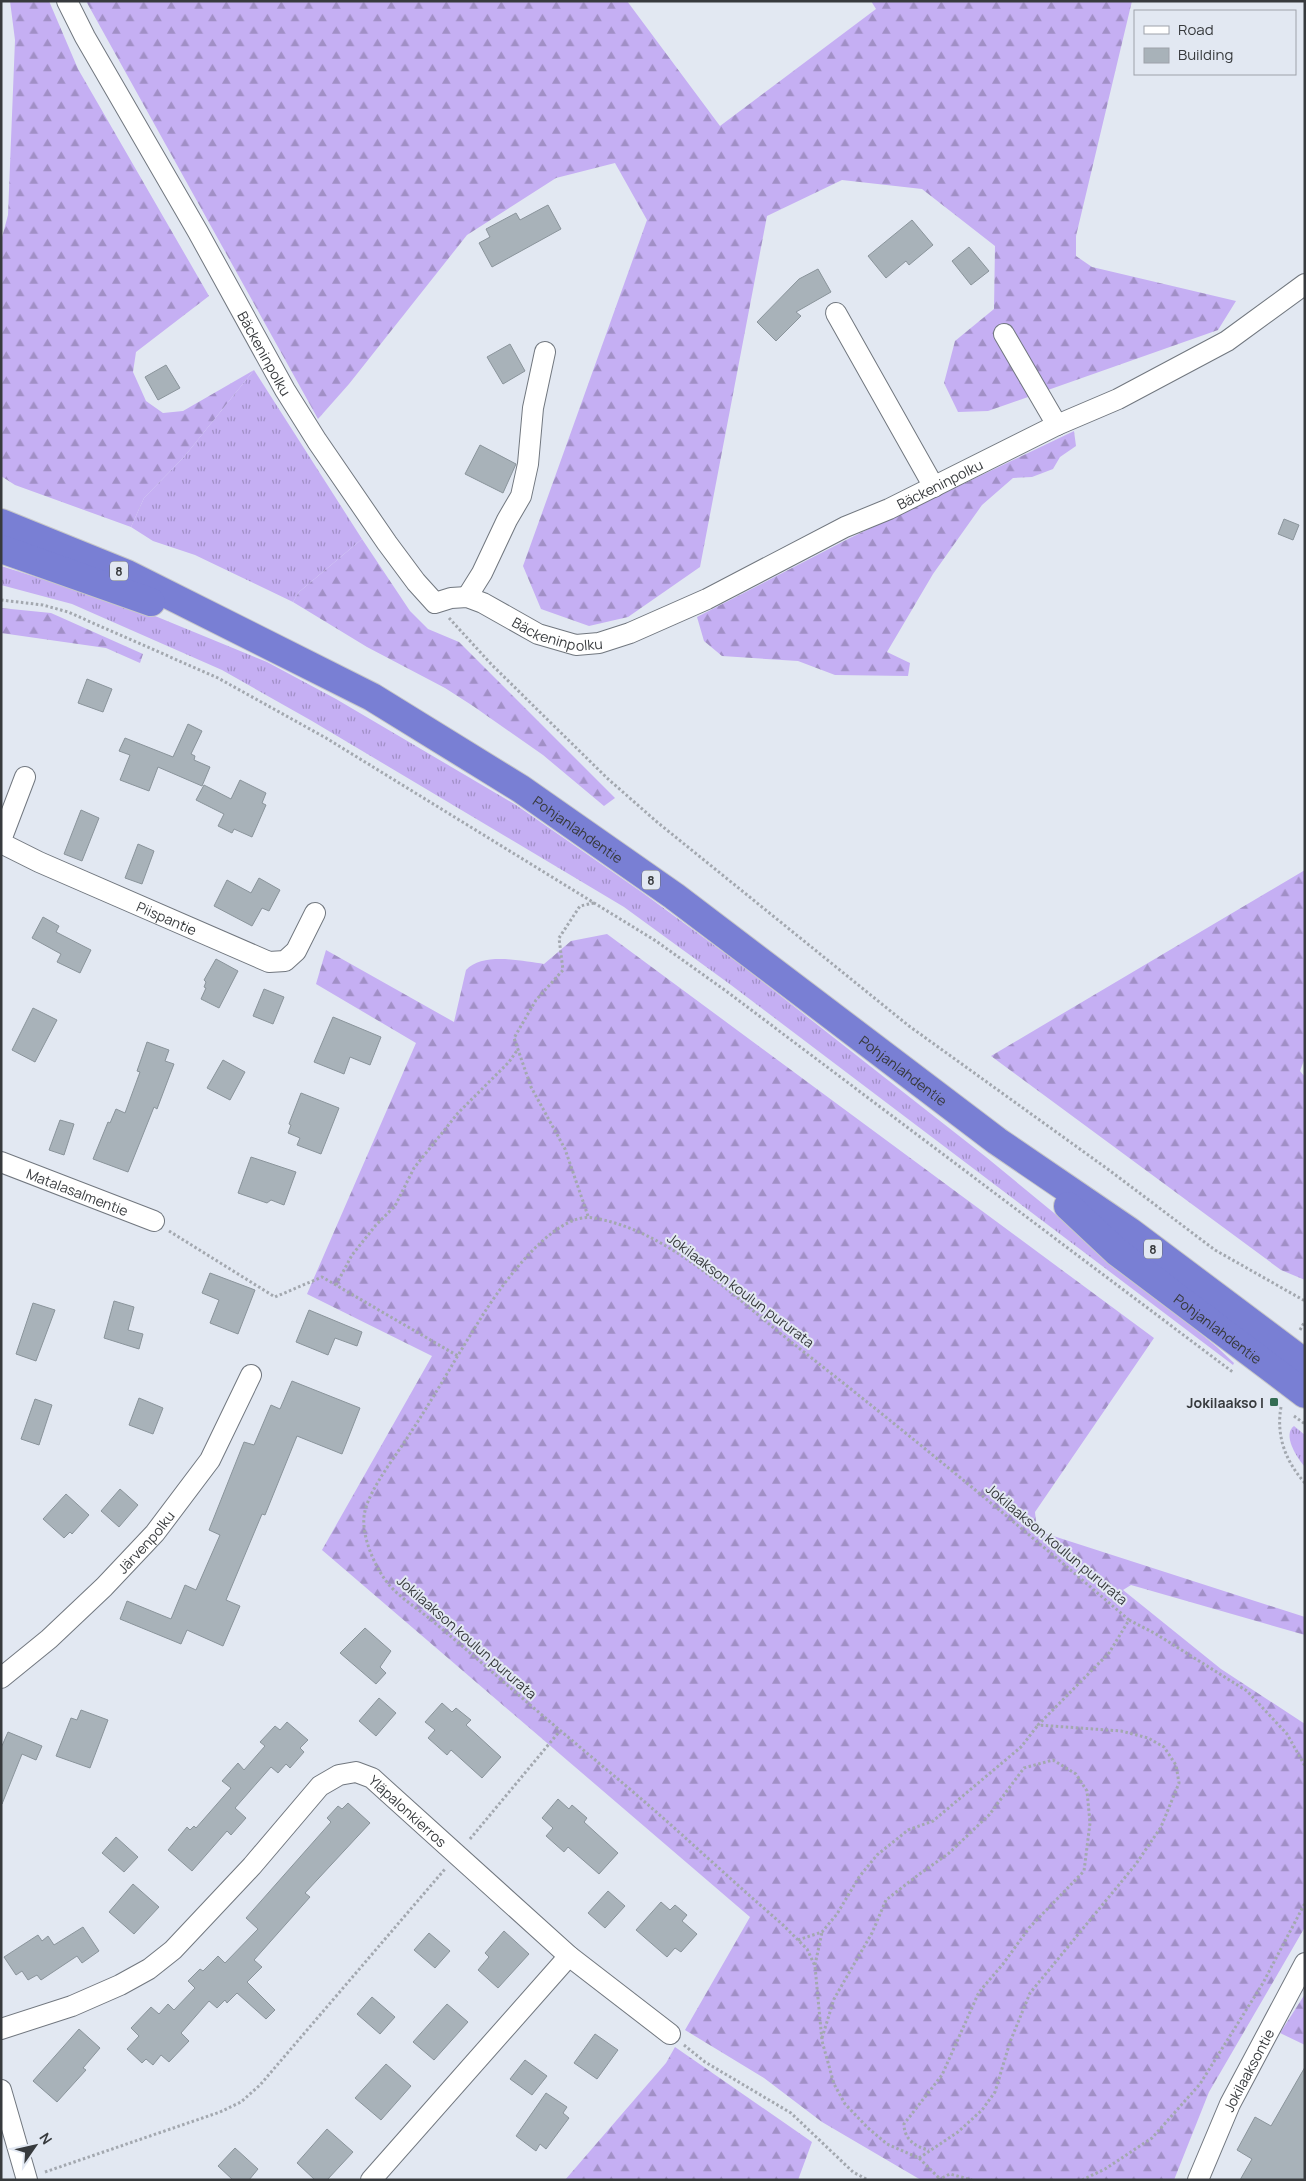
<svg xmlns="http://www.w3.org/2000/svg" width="1306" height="2181" font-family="Manrope,sans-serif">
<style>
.grass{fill:url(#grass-tufts)}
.forest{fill:url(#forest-firs)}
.building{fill:#a8b2b9;stroke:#8a949b}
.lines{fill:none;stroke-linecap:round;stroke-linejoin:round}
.minor-casing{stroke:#71777f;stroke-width:22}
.highway-casing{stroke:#c7c8c9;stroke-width:30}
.path{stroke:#a3a8af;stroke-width:3;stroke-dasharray:2.5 2.5;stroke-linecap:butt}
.minor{stroke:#fff;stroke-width:20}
.highway{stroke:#797fd4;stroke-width:28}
.poi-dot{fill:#346c53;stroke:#e2e8f2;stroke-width:2}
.labels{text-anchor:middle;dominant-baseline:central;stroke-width:4;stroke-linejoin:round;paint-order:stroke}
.shield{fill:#e2e8f2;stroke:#6a6e73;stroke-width:1}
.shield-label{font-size:12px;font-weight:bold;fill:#373a3d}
.street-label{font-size:14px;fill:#373a3d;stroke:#e2e8f2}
.poi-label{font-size:14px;font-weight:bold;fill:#373a3d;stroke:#e2e8f2;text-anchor:end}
</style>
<defs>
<pattern id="grass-tufts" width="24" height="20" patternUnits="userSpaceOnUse" patternTransform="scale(1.25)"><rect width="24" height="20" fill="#c5aff3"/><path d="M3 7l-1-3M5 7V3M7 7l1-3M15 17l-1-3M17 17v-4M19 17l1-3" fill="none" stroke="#a18fc6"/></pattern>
<pattern id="forest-firs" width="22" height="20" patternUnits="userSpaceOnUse" patternTransform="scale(1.25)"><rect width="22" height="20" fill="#c5aff3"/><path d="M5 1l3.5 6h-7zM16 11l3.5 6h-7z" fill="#a18fc6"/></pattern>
</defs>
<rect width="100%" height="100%" fill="#e2e8f2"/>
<g class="grass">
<polygon points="254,370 362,539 299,592 293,602 195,555 153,541 131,527 144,498 184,457"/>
<polygon points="1,566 138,609 267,662 336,699 516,805 643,893 745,968 986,1157 1217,1347 1234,1363 1233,1365 731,985 624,907 312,721 222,670 72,604 1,585"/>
<path d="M1294 1426 1305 1435V1467C1297 1458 1282 1435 1294 1426Z"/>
</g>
<g class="forest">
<polygon points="10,1 49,1 78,69 209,296 136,352 133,372 146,401 163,413 183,411 254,370 184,457 144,498 131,527 15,485 1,476 1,241 8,215 15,40"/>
<polygon points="86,1 627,1 720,126 876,9 871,1 1132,1 1076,236 1076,256 1092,267 1236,301 1218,330 988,411 958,412 944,383 955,341 994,309 995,246 922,189 842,180 767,216 700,567 628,617 589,626 541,609 523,566 647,220 615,163 556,178 467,235 349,384 318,419"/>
<polygon points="1074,431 1076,446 1060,457 1053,469 1032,477 1013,478 982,505 933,574 887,652 910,663 908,676 835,675 798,661 722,656 704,641 697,617 850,538"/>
<polygon points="362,539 410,611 428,629 459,642 615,798 604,806 543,755 473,706 445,688 367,647 293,602 299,592"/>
<polygon points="1,608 51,613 143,654 140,663 106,648 1,633"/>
<polygon points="1305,870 1305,1058 1300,1071 1305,1077 1305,1280 1281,1270 991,1056"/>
<path d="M607 934 1154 1338 1035 1512 1036 1522 1044 1533 1305 1617V1635L1131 1585 1123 1590 1221 1669 1305 1724V1927L1209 2092 1174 2180H921L822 2122 764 2078 685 2030 750 1917 322 1550 432 1356 307 1294 416 1043 316 984 326 950 454 1022 466 970C483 952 522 961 544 964L571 941Z"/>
<polygon points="1305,1994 1305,2045 1280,2033"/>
<polygon points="675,2047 812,2142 798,2180 565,2180 666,2063"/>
</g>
<g class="building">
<polygon points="548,205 561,229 492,267 479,243 490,237 486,229 516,213 520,220"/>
<polygon points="912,220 933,245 909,265 906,261 886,278 868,256"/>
<polygon points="969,247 989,271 971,285 952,261"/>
<polygon points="818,269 831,292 796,312 801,316 776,341 757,322 799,279"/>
<polygon points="510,344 525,371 503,384 487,357"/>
<polygon points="166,365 180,388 158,400 145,377"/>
<polygon points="480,445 516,464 503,493 465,474"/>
<polygon points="1284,519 1299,525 1293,540 1278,534"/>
<polygon points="87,679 112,689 103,712 78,703"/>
<polygon points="188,724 202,731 191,754 195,756 194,760 210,767 202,786 158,767 149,791 120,780 130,755 119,751 125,738 173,757"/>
<polygon points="240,780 266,793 262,803 266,805 252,837 234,829 232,833 218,826 224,814 196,800 204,785 231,799"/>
<polygon points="81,810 99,818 82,861 64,854"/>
<polygon points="138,844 154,851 142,884 125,878"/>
<polygon points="259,878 280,890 269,911 262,908 252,926 214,906 227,880 251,893"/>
<polygon points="43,917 59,926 56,932 91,950 80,973 57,962 61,954 32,938"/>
<polygon points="216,959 238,971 219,1008 201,999 206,988 204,987 206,982 204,980"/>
<polygon points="264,989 284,997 273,1024 253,1016"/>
<polygon points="33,1008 57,1020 35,1062 12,1050"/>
<polygon points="333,1017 381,1037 370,1065 350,1057 344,1074 314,1062"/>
<polygon points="147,1042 169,1050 165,1061 174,1064 157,1109 154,1107 128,1172 93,1159 108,1122 110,1123 116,1109 125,1113 140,1072 137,1071"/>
<polygon points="223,1060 245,1072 230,1100 207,1088"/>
<polygon points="301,1093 339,1108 321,1154 297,1145 300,1138 288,1133 291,1125 289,1124"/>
<polygon points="60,1120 74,1124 64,1155 49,1150"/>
<polygon points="251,1157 296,1172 284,1205 271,1200 267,1203 238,1193"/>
<polygon points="210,1273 255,1290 238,1334 210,1323 219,1300 202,1293"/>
<polygon points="114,1301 134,1307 128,1330 143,1334 139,1349 104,1338"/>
<polygon points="33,1303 55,1310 36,1361 16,1354"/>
<polygon points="309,1310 362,1332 357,1346 335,1338 328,1355 296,1342"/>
<polygon points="292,1381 360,1408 342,1454 297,1436 265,1515 262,1514 226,1600 240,1606 223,1646 187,1630 181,1644 120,1619 127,1601 171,1619 185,1585 196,1590 220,1535 209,1530 244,1442 254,1445 271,1405 280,1409"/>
<polygon points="139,1398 163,1408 153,1434 129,1425"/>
<polygon points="35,1399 52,1405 39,1445 21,1439"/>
<polygon points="120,1489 138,1505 119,1527 101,1511"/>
<polygon points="66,1494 89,1515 72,1534 70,1532 64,1538 43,1519"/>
<polygon points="365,1628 391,1651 380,1667 386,1673 376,1684 340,1653"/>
<polygon points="379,1698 396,1713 376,1736 359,1721"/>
<polygon points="442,1703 452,1712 456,1708 471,1720 466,1725 501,1757 482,1778 451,1750 447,1755 428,1738 435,1730 425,1722"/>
<polygon points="81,1710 108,1720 90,1768 56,1756 71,1718 77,1720"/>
<polygon points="287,1722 308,1740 300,1748 304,1752 290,1768 286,1764 278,1773 271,1767 235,1808 246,1818 231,1835 227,1831 192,1871 168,1850 187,1827 190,1830 194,1826 196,1828 231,1788 222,1781 238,1763 244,1770 265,1746 260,1742 275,1726 280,1730"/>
<polygon points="8,1732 42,1746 36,1760 22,1754 2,1804 1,1748"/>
<polygon points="558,1799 569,1809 572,1805 587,1818 584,1822 618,1853 599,1874 568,1847 564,1852 546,1836 553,1828 542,1818"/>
<polygon points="348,1803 370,1823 305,1893 310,1897 254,1960 262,1967 247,1982 275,2010 266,2019 237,1993 227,2003 225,2000 217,2008 209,2001 181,2033 189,2041 169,2062 161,2055 153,2065 146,2059 142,2063 127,2049 139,2036 131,2028 151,2007 159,2014 168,2004 174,2010 195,1988 188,1981 200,1969 203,1971 218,1956 225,1963 258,1929 246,1918 331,1822 327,1818 338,1806 342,1809"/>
<polygon points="116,1837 138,1857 124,1872 102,1853"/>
<polygon points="133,1884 159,1907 134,1934 109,1912"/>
<polygon points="608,1891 625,1906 605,1928 588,1913"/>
<polygon points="661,1902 670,1910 675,1905 687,1915 682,1921 697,1934 681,1952 675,1948 667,1957 636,1930"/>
<polygon points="83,1927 99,1951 82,1963 77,1956 41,1980 37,1975 28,1980 22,1971 16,1975 4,1957 38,1935 42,1941 48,1936 54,1945"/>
<polygon points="504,1931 529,1954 498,1988 478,1970 489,1957 485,1953"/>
<polygon points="429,1933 450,1951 435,1968 414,1950"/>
<polygon points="372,1997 395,2017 380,2034 357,2014"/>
<polygon points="447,2004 468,2022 434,2060 413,2042"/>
<polygon points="79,2029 100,2048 83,2068 86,2070 57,2102 33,2081"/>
<polygon points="595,2034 618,2050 597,2079 574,2063"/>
<polygon points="525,2060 547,2076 532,2095 510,2079"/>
<polygon points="386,2064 411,2086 381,2120 355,2098"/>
<polygon points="1305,2067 1305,2180 1240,2180 1252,2159 1237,2150 1255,2117 1271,2126"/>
<polygon points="546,2093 567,2107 563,2113 569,2118 546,2149 540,2144 536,2151 516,2136"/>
<polygon points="327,2129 353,2152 327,2180 315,2180 297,2163"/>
<polygon points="235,2148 258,2169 249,2180 233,2180 218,2166"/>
</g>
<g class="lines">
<defs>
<g id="minor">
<path id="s1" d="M67 1 85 37 198 232 285 390 317 441 387 543 416 582 435 603 451 598 467 597 483 603 538 634 576 645 599 643 630 633 707 599 845 527 889 509 1057 425 1118 399 1227 341 1305 284"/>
<polyline points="836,313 934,487"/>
<polyline points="1004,334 1057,425"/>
<polyline points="467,597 482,573 507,520 521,496 528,464 533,408 545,352"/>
<polyline points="1,840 25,777"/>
<path id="s2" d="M1 843 39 862 269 962 285 961 296 951 315 913"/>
<path id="s3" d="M1 1162 154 1221"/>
<path id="s4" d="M1 1678 49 1639 104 1587 155 1533 210 1460 251 1375"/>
<path id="s5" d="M1 2029 72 2006 120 1985 149 1969 173 1950 252 1866 320 1786 339 1775 356 1772 372 1778 569 1956 670 2034"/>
<polyline points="1,2090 27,2180"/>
<polyline points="371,2180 569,1956"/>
<path id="s6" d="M1198 2180 1230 2104 1305 1963"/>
</g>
<g id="highway">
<path id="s7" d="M1 523 127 574 372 697 521 789 674 896 997 1141 1129 1231 1305 1363"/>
<polyline points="1,549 151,602"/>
<path id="s8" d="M1068 1206 1117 1252 1305 1394"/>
</g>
</defs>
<use href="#minor" class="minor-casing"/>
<use href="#highway" class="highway-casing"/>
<g class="path">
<polyline points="1,600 43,605 68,612 218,678 326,738 656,941 726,991 1234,1373"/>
<polyline points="449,618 492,665 607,778 657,822 909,1026 1109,1170 1215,1250 1305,1301"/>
<polyline points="588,1216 565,1149 531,1087 514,1038 536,1000 563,970 559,938 580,906 594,903"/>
<polyline points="169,1231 275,1297 322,1277 458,1356"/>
<polyline points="336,1285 352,1255 376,1225 395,1206 414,1168 458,1113 509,1062 518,1049"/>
<polyline points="1300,1330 1305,1321"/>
<path d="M1281 1407C1276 1435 1285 1461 1305 1483"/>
<polyline points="1294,1416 1305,1424"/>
<polyline points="1129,1620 1156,1634 1247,1691 1287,1734 1305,1766"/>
<polyline points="470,1839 559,1732"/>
<polyline points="798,1940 822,1932 837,1914 859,1877 877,1855 908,1830 933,1821 1021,1747 1038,1725"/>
<polyline points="815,1965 822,1932"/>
<path d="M822 2038 834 1999 872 1933 886 1900 918 1875 948 1854 989 1815 1024 1768 1053 1760 1076 1774 1087 1791 1090 1823 1084 1871 1029 1928 1003 1964 979 1992 942 2075 904 2124C904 2139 915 2147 929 2150"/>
<polyline points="684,2045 705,2062 791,2113 853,2172 868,2180"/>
<path d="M919 2158 958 2132 982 2110 995 2092 1010 2042 1030 1993 1136 1864 1161 1827 1179 1783 1176 1765 1164 1747 1148 1738 1121 1731 1038 1725 1109 1653 1129 1620C1020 1526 909 1434 795 1345 736 1299 670 1231 594 1218 552 1210 495 1294 476 1326 454 1361 434 1397 411 1432 398 1453 370 1488 365 1511 359 1533 376 1571 391 1587 402 1599 417 1608 430 1619 453 1638 476 1658 499 1678 537 1711 575 1743 613 1775 671 1823 725 1875 782 1924L807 1949 815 1966 822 2041 834 2084 845 2104 868 2128 887 2144 919 2158 939 2178"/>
<polyline points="45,2172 220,2112 241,2102 260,2085 445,1869"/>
<polyline points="938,2180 950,2174 972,2180"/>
<polyline points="1082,2180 1105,2169 1152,2138 1200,2084 1263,1983 1305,1903"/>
</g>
<use href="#minor" class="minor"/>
<use href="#highway" class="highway"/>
</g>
<rect class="poi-dot" x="1269" y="1397" width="10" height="10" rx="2.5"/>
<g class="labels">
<g class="shield">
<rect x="110" y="561.5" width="18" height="19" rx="4"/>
<rect x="642" y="870.5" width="18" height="19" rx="4"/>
<rect x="1144" y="1239.5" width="18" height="19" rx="4"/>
</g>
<g class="shield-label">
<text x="119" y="571">8</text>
<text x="651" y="880">8</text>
<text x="1153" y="1249">8</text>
</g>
<g class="street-label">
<text stroke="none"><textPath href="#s1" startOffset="404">Bäckeninpolku</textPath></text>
<text stroke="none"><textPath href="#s1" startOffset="1259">Bäckeninpolku</textPath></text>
<text stroke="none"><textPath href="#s1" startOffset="839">Bäckeninpolku</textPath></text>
<text stroke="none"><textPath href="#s7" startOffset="655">Pohjanlahdentie</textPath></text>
<text stroke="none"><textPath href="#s2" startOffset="182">Piispantie</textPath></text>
<text stroke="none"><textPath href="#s7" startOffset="1060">Pohjanlahdentie</textPath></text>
<text stroke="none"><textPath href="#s3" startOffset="82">Matalasalmentie</textPath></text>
<text transform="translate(741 1290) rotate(37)">Jokilaakson koulun pururata</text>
<text stroke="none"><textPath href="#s8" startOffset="194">Pohjanlahdentie</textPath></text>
<text stroke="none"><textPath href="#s4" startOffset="199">Järvenpolku</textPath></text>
<text transform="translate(1057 1544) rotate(40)">Jokilaakson koulun pururata</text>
<text transform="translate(467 1637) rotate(41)">Jokilaakson koulun pururata</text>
<text stroke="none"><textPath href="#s5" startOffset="516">Yläpalonkierros</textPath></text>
<text stroke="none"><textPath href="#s6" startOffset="121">Jokilaaksontie</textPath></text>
</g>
<g class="poi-label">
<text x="1264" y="1402">Jokilaakso I</text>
</g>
</g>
<rect width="1306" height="2181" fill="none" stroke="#373a3d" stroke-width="5"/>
<rect x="1134" y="10" width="162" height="65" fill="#e2e8f2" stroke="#9ea2aa"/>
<rect x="1144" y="26" width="25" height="8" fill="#ffffff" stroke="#9ea2aa"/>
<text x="1178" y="35" font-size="15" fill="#373a3d">Road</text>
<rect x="1144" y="48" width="25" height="15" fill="#a8b2b9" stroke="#9ea2aa"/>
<text x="1178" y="60" font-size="15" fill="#373a3d">Building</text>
<g transform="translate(35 2146) rotate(56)" stroke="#e2e8f2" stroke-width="4" paint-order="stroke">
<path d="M0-4L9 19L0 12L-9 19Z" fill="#373a3d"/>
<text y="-8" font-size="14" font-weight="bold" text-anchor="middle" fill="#373a3d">N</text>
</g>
</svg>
